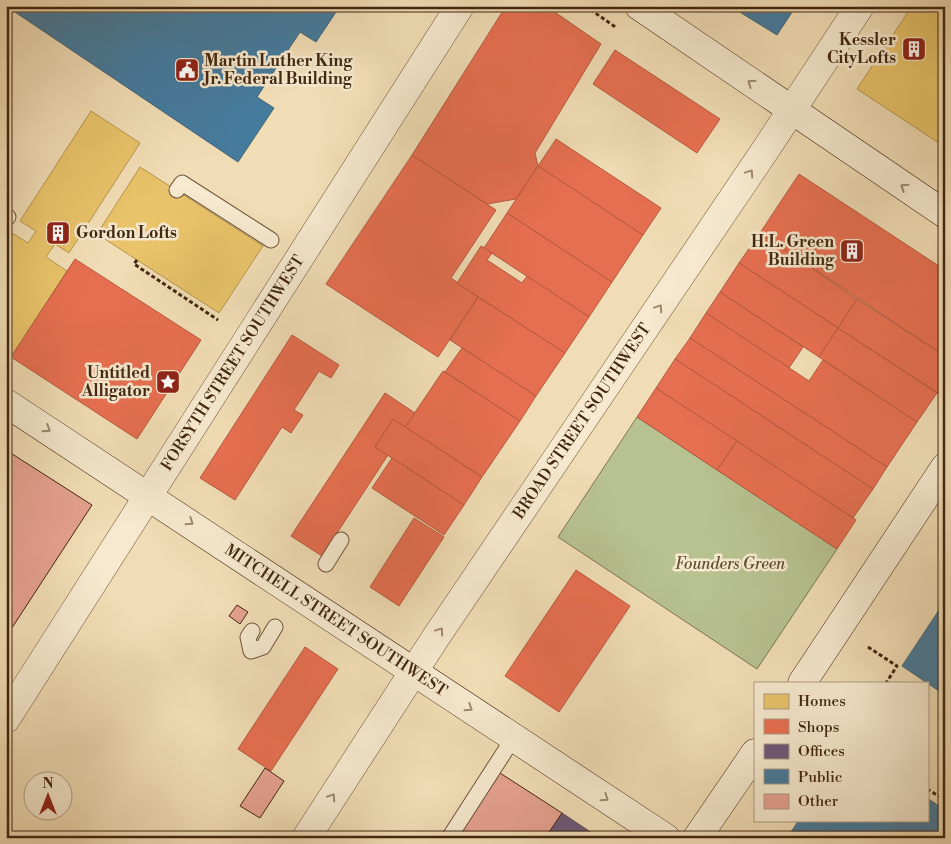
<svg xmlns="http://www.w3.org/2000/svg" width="951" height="844" font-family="'Libre Bodoni',serif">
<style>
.green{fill:#b7c290;stroke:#7c7450}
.homes{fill:#e9c46a;stroke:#b7954f}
.shops{fill:#e76f51;stroke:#b6593e}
.offices{fill:#6d597a;stroke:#604a5a}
.public{fill:#457b9d;stroke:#446273}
.building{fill:#e5a190;stroke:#422711}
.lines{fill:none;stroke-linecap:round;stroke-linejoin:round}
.service-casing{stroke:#6e543a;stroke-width:17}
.tertiary-casing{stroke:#6e543a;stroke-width:29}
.secondary-casing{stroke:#422711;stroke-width:29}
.path{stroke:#422711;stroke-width:3;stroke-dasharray:4 2.5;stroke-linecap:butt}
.service{stroke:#f6e9cf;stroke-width:15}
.tertiary{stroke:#f6e9cf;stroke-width:28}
.secondary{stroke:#f6e9cf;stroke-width:28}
.oneway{stroke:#9c8870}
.labels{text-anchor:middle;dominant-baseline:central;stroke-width:5;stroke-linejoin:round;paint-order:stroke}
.poi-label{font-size:16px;font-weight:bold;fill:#422711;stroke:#f6e9cf;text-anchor:end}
.street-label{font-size:16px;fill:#422711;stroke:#f6e9cf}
.park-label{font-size:16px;font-style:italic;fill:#5f4e31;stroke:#f6e9cf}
</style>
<rect width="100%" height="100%" fill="#f1ddb5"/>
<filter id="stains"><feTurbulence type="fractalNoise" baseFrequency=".004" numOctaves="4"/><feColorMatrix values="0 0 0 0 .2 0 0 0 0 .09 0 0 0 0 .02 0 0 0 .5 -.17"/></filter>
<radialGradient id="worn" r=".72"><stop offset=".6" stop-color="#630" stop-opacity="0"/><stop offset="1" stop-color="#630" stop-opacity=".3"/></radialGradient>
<polygon class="green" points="637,417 837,549 757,669 558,537"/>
<g class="homes">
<polygon points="912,6 941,6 945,9 945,147 857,89"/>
<polygon points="91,111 140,143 69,253 55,244 46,257 67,271 11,357 6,354 6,229 28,243 36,231 20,221"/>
<polygon points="140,167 263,246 219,313 97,234"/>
</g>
<g class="shops">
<polygon points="506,6 546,6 601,44 535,153 538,166 516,199 487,204 412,155"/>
<polygon points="615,50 720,119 697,153 593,84"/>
<polygon points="556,139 661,208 643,235 538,166"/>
<polygon points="412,155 496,210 451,278 478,297 438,357 326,284"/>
<polygon points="538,166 643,235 612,282 507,213"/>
<polygon points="799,174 945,270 945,356 760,233"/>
<polygon points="507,213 612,282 589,317 484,248"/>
<polygon points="760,233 857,299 838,328 739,263"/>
<polygon points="481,246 492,253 487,260 522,283 527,276 589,317 565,353 457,283"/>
<polygon points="75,259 201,340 137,439 11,357"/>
<polygon points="739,263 838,328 819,357 720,292"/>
<polygon points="720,292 803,347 789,368 706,313"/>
<polygon points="478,297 565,353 536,396 450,340"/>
<polygon points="857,299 945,356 945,389 941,395 838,328"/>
<polygon points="706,313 809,381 823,360 917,422 887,467 690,338"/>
<polygon points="838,328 937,393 917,422 819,357"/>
<polygon points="292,335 339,365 331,378 319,371 294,410 303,415 291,433 282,427 235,500 200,478"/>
<polygon points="690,338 887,467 873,489 675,359"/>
<polygon points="462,348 536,396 520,421 445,372"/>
<polygon points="675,359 873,489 853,518 656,388"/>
<polygon points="443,371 520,421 482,477 405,427"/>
<polygon points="656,388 737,441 717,470 637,417"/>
<polygon points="385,393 415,413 405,427 393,419 375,447 388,455 322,556 291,536"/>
<polygon points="393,419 482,477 464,505 375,447"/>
<polygon points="737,441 856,520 837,549 717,470"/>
<polygon points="392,458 464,505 444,535 372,488"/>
<polygon points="414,518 444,537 399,606 370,587"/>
<polygon points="576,570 630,606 559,712 505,676"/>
<polygon points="305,647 338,669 271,771 238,749"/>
</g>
<polygon class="offices" points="562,813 589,831 600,838 545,838"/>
<g class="public">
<polygon points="6,6 340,6 316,42 300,32 257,97 274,108 238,162"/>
<polygon points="730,6 796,6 777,35"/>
<polygon points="945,601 945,695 902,666"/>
<polygon points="927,798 945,810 945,838 787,838 799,820 927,820"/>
</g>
<g class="building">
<polygon points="6,450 92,505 6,637"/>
<polygon points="237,605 248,612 240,624 229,616"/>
<polygon points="265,768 284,781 260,818 240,806"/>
<polygon points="500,773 562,813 545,838 458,838"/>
</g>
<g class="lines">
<defs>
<g id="service">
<polyline points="177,190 182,183 271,240"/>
<polyline points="6,219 8,217"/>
<polyline points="326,564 341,540"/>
<polyline points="252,631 248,637 251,651 263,647 275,627"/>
<polyline points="449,838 514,737"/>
</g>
<g id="tertiary">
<path id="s1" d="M6 719 460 6"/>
<path id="s2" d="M306 838 436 637 766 149 860 6"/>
</g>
<g id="secondary">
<polyline points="639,6 945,214"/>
<path id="s3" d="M6 403 666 838"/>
<polyline points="802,683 945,467"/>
<polyline points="697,838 755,753"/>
</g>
</defs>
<use href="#service" class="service-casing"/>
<use href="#tertiary" class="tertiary-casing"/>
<use href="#secondary" class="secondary-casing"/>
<g class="path">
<polyline points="585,6 617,28"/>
<polyline points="137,260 134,264 218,320"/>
<polyline points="868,647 897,666 886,683"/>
<polyline points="927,789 945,800"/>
</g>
<use href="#service" class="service"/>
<use href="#tertiary" class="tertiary"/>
<use href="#secondary" class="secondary"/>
</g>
<defs><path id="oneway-chevron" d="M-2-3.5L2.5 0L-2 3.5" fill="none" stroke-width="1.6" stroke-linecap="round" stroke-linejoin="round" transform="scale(1.25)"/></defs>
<g class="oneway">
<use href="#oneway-chevron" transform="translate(751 83) rotate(-145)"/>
<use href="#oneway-chevron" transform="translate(750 173) rotate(-56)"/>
<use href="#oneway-chevron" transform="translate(904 187) rotate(-146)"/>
<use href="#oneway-chevron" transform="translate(659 308) rotate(-56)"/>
<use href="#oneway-chevron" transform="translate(47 429) rotate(33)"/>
<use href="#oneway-chevron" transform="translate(190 522) rotate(34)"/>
<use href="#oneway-chevron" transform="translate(440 631) rotate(-56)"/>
<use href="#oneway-chevron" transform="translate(469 708) rotate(33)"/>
<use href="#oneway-chevron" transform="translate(332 797) rotate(-57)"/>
<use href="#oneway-chevron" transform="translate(605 798) rotate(34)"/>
</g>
<defs>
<symbol id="building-square" viewBox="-11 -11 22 22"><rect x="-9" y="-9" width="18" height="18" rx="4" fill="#8f2418" stroke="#f6e9cf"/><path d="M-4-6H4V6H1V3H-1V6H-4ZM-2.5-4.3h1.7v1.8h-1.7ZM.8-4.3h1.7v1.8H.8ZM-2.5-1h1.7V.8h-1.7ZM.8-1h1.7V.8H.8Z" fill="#fff"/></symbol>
<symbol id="civic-square" viewBox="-11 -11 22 22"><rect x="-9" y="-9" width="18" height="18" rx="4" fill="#8f2418" stroke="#f6e9cf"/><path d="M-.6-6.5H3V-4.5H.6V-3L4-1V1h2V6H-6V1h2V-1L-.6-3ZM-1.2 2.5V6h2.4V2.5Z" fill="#fff"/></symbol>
<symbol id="sight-square" viewBox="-11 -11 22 22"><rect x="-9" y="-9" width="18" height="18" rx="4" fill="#8f2418" stroke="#f6e9cf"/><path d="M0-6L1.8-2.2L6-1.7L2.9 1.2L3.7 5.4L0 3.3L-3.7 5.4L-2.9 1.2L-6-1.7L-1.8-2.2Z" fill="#fff"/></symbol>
</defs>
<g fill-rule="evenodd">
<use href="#building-square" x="900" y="35" width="28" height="28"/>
<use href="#civic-square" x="173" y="56" width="28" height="28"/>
<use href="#building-square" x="44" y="219" width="28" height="28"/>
<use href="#building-square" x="838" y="237" width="28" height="28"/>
<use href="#sight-square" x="154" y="368" width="28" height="28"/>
</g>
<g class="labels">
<g class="poi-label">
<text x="896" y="40">Kessler<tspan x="896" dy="18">CityLofts</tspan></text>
<text x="204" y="61" text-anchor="start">Martin Luther King<tspan x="204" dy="18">Jr. Federal Building</tspan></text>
<text x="76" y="233" text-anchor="start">Gordon Lofts</text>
<text x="834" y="242">H.L. Green<tspan x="834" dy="18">Building</tspan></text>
<text x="150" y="373">Untitled<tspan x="150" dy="18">Alligator</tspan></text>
</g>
<g class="street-label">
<text stroke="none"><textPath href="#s1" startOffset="422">FORSYTH STREET SOUTHWEST</textPath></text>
<text stroke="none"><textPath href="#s2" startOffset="500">BROAD STREET SOUTHWEST</textPath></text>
<text stroke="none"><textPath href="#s3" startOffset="395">MITCHELL STREET SOUTHWEST</textPath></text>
</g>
<g class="park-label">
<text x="730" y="564">Founders Green</text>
</g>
</g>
<rect width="951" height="844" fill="none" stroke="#f1ddb5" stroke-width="25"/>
<rect x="8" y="8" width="936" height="829" fill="none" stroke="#422711" stroke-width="2.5"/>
<rect x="12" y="12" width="926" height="819" fill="none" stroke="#422711"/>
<rect x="754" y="682" width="175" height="140" fill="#f6e9cf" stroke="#ae9b83"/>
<rect x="764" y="694" width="25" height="15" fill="#e9c46a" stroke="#ae9b83"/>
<text x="798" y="706" font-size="15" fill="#422711">Homes</text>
<rect x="764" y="719" width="25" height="15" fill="#e76f51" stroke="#ae9b83"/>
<text x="798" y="732" font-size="15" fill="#422711">Shops</text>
<rect x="764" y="744" width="25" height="15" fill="#6d597a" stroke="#ae9b83"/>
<text x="798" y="756" font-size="15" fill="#422711">Offices</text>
<rect x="764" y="769" width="25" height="15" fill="#457b9d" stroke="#ae9b83"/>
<text x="798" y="782" font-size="15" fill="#422711">Public</text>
<rect x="764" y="794" width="25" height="15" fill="#e5a190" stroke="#ae9b83"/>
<text x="798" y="806" font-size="15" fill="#422711">Other</text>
<g transform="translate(48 796)"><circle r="24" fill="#f6e9cf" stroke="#ae9b83"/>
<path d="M0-4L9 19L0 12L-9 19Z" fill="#8f2418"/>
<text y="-8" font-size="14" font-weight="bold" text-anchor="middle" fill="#422711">N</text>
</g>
<rect width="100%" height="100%" filter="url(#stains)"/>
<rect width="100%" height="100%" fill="url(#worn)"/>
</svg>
